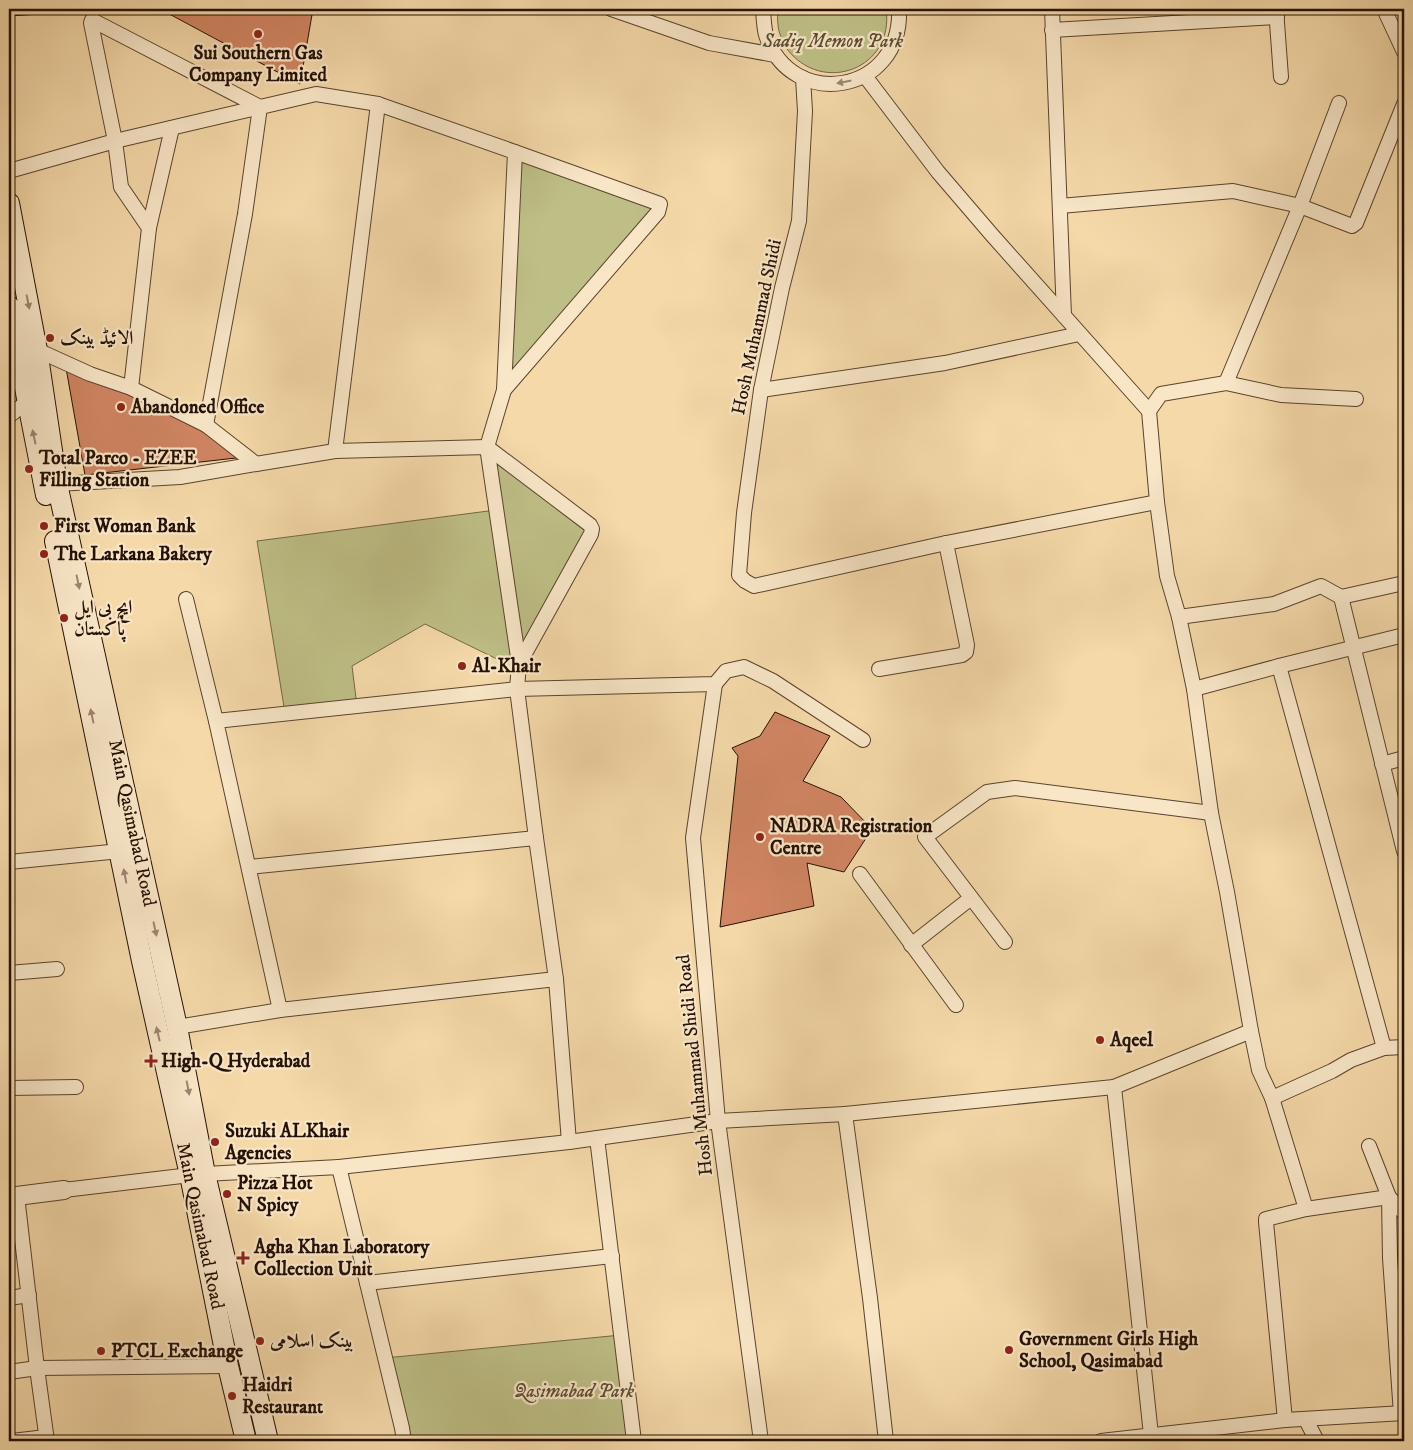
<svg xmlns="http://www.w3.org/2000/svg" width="1413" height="1450" font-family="'IM FELL DW Pica',Amiri,serif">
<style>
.green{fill:#bebf86;stroke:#726846}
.building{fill:#d18562;stroke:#261105}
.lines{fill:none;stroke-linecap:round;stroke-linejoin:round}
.minor-casing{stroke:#5a432e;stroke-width:16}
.tertiary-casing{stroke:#5a432e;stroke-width:20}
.secondary-casing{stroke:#261105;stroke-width:22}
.minor{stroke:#f8e6c7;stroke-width:14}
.tertiary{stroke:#f8e6c7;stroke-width:18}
.secondary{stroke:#f8e6c7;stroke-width:20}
.oneway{fill:#9a8670}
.poi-dot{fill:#8f2418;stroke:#f8e6c7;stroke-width:2}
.labels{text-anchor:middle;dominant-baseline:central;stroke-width:4.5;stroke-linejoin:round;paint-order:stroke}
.park-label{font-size:19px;font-style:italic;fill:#5b4e32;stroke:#f8e6c7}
.poi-label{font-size:19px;font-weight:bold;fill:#261105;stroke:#f8e6c7;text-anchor:start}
.street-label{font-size:19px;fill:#261105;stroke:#f8e6c7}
</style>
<rect width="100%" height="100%" fill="#f5d9a9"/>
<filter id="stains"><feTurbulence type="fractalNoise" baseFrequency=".004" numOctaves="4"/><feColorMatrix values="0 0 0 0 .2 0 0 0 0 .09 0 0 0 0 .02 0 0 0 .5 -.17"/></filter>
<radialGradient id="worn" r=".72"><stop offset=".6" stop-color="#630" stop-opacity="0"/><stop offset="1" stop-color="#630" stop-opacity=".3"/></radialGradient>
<g class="green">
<path d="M778 9H886C895 68 823 96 787 49 783 42 778 32 778 24 777 19 778 14 778 9Z"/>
<polygon points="515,152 660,204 504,390"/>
<polygon points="487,447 590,525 518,655 501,661 425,624 352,666 357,706 285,713 257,541 496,510"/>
<polygon points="621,1335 634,1441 404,1441 385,1358"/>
</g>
<g class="building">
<polygon points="9,9 90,9 87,11 9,16"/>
<polygon points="160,9 313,9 300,84 253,59"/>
<polygon points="66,368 206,425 236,458 85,475"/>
<polygon points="775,712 830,736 803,781 841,797 872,829 844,872 807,863 814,906 720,927 738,756 732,748 760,736"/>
</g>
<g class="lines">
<defs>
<g id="minor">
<polyline points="611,9 709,43 775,55"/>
<path d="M764 9 763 12C764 20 764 28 766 35 791 112 903 94 899 9"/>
<polyline points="1052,9 1064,316"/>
<polyline points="1276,9 1281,77"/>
<polyline points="1384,9 1404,52"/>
<polyline points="1052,30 1277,17"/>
<polyline points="865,76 938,172 992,235 1149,411 1157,502 1167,576 1179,617 1194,689 1211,813 1227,892 1251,1031 1259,1070 1272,1098 1306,1209 1266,1219 1266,1222 1285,1420"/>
<polyline points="803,78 805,111 799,221 782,288 761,390 744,513 739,575 745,581 754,586 946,543 1157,502"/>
<polyline points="9,171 115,141 316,94 378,104 515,152 504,390 487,447 519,664 517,689 536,838 556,979"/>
<polyline points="1060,206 1233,191 1300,206 1352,226 1356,223 1404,104"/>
<polyline points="149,228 172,128"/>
<polyline points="37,350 90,374 131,388 149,228 121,187 115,141 91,23 92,20 260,107 245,214 206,425 131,388"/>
<polyline points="1226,383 1300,206 1339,103"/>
<polyline points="504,390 658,212 660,204 515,152"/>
<polyline points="761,390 945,363 1079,334"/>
<polyline points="1149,411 1161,394 1226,383 1281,395 1356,399"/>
<polyline points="9,416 27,402 34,399"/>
<polyline points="206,425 256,464 335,451 378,104"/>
<polyline points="335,451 487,447 590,525 592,529 591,534 519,664"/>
<polyline points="48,486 57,484 180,477 256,464"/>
<polyline points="1341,597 1404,583"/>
<polyline points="186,599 216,721"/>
<polyline points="1179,617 1274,604 1321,586 1341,597 1404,851"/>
<polyline points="879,669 962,655 966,652 967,645 946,543"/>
<polyline points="715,684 693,838 718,1121 761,1441"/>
<polyline points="1194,689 1279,666 1404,635"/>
<polyline points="1382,764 1404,758"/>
<polyline points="9,862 120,851"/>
<polyline points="249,867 536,838"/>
<polyline points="860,874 956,1005"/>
<polyline points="1005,942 925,837 987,792 1015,788 1211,813"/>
<polyline points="911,945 971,898"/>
<polyline points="9,973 57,969"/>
<polyline points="177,1027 280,1010"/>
<polyline points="1384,1048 1404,1047"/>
<polyline points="9,1088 76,1087"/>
<polyline points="1272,1098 1332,1071 1351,1060 1384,1048 1279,666"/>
<polyline points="845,1114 1114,1087"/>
<polyline points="597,1138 634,1441"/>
<polyline points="569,1142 556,979 280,1010 216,721 517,689 715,684 726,671 744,667 773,681 863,740"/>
<polyline points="1369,1146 1389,1197 1390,1258 1401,1414"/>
<polyline points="339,1167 569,1142 718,1121 845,1114 870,1298 886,1441"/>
<polyline points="205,1174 339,1167 402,1428 404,1441"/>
<polyline points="64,1190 190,1175"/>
<polyline points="17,1196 37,1368 47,1441"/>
<polyline points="1306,1209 1389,1197 1404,1213"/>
<polyline points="367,1283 612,1256"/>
<polyline points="9,1298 29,1295"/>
<polyline points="9,1372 37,1368 228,1366"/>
<polyline points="1306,1420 1317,1441"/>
<polyline points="1151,1435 1114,1087 1251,1031"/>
<polyline points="12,1441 46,1437"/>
<polyline points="1101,1441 1285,1420 1404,1413"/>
</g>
<polyline id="tertiary" points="9,1197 64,1190"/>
<g id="secondary">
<polyline points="9,203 37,350 57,484 177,1027 205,1174 268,1441"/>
<polyline points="9,306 46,495"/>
<polyline points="55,541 142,961 190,1175 228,1366 246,1441"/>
</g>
</defs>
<use href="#minor" class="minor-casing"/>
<use href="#tertiary" class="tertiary-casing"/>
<use href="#secondary" class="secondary-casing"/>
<use href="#minor" class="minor"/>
<use href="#tertiary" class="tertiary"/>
<use href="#secondary" class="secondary"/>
</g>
<defs><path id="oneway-solid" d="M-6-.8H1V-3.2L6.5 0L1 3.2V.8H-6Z" transform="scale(1.25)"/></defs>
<g class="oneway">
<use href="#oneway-solid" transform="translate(844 82) rotate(169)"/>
<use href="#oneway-solid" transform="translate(28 302) rotate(79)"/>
<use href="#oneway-solid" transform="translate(34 437) rotate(-102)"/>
<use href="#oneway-solid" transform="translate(78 582) rotate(78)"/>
<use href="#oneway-solid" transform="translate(92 716) rotate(-102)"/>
<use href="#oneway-solid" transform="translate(125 876) rotate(-101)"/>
<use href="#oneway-solid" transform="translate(155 929) rotate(78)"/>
<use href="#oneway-solid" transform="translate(158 1034) rotate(-103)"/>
<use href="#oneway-solid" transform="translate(188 1088) rotate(79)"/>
</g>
<g class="poi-dot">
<circle cx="258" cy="34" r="5"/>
<circle cx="50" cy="338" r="5"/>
<circle cx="121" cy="407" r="5"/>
<circle cx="29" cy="469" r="5"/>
<circle cx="44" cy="526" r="5"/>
<circle cx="44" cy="554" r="5"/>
<circle cx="64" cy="618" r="5"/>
<circle cx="462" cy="666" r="5"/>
<circle cx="760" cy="837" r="5"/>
<circle cx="1100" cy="1040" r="5"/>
<path d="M148.5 1053.5h5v5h5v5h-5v5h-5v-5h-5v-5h5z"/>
<circle cx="215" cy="1142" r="5"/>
<circle cx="227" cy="1194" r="5"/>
<path d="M240.5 1250.5h5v5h5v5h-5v5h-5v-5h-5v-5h5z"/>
<circle cx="260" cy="1341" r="5"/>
<circle cx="1009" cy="1350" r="5"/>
<circle cx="101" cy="1351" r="5"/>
<circle cx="232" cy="1396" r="5"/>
</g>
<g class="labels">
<g class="park-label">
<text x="833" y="41">Sadiq Memon Park</text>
<text x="574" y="1391">Qasimabad Park</text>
</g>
<g class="poi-label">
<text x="258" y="53" text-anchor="middle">Sui Southern Gas<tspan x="258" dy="22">Company Limited</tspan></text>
<text x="60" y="338">الائیڈ بینک</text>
<text x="131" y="407">Abandoned Office</text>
<text x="39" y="458">Total Parco - EZEE<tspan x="39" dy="22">Filling Station</tspan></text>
<text x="54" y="526">First Woman Bank</text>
<text x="54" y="554">The Larkana Bakery</text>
<text x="74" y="607">ایچ بی ایل<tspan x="74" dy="22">پاکستان</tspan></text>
<text x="472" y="666">Al-Khair</text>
<text x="770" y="826">NADRA Registration<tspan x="770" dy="22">Centre</tspan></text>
<text x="1110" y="1040">Aqeel</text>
<text x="161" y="1061">High-Q Hyderabad</text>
<text x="225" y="1131">Suzuki ALKhair<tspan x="225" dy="22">Agencies</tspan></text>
<text x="237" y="1183">Pizza Hot<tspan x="237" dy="22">N Spicy</tspan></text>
<text x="254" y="1247">Agha Khan Laboratory<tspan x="254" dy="22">Collection Unit</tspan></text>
<text x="1019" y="1339">Government Girls High<tspan x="1019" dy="22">School, Qasimabad</tspan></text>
<text x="270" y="1341">بینک اسلامی</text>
<text x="111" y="1351">PTCL Exchange</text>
<text x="242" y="1385">Haidri<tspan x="242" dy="22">Restaurant</tspan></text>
</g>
<g class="street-label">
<text transform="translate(757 327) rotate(-78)">Hosh Muhammad Shidi</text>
<text transform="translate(132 823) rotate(78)">Main Qasimabad Road</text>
<text transform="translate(695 1065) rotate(-96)">Hosh Muhammad Shidi Road</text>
<text transform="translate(200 1226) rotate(78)">Main Qasimabad Road</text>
</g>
</g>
<rect width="1413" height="1450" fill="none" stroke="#f5d9a9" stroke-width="30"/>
<rect x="10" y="10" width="1393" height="1430" fill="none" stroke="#261105" stroke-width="2.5"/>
<rect x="15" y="15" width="1383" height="1420" fill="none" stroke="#261105"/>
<rect width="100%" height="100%" filter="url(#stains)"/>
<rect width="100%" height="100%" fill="url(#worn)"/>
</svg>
